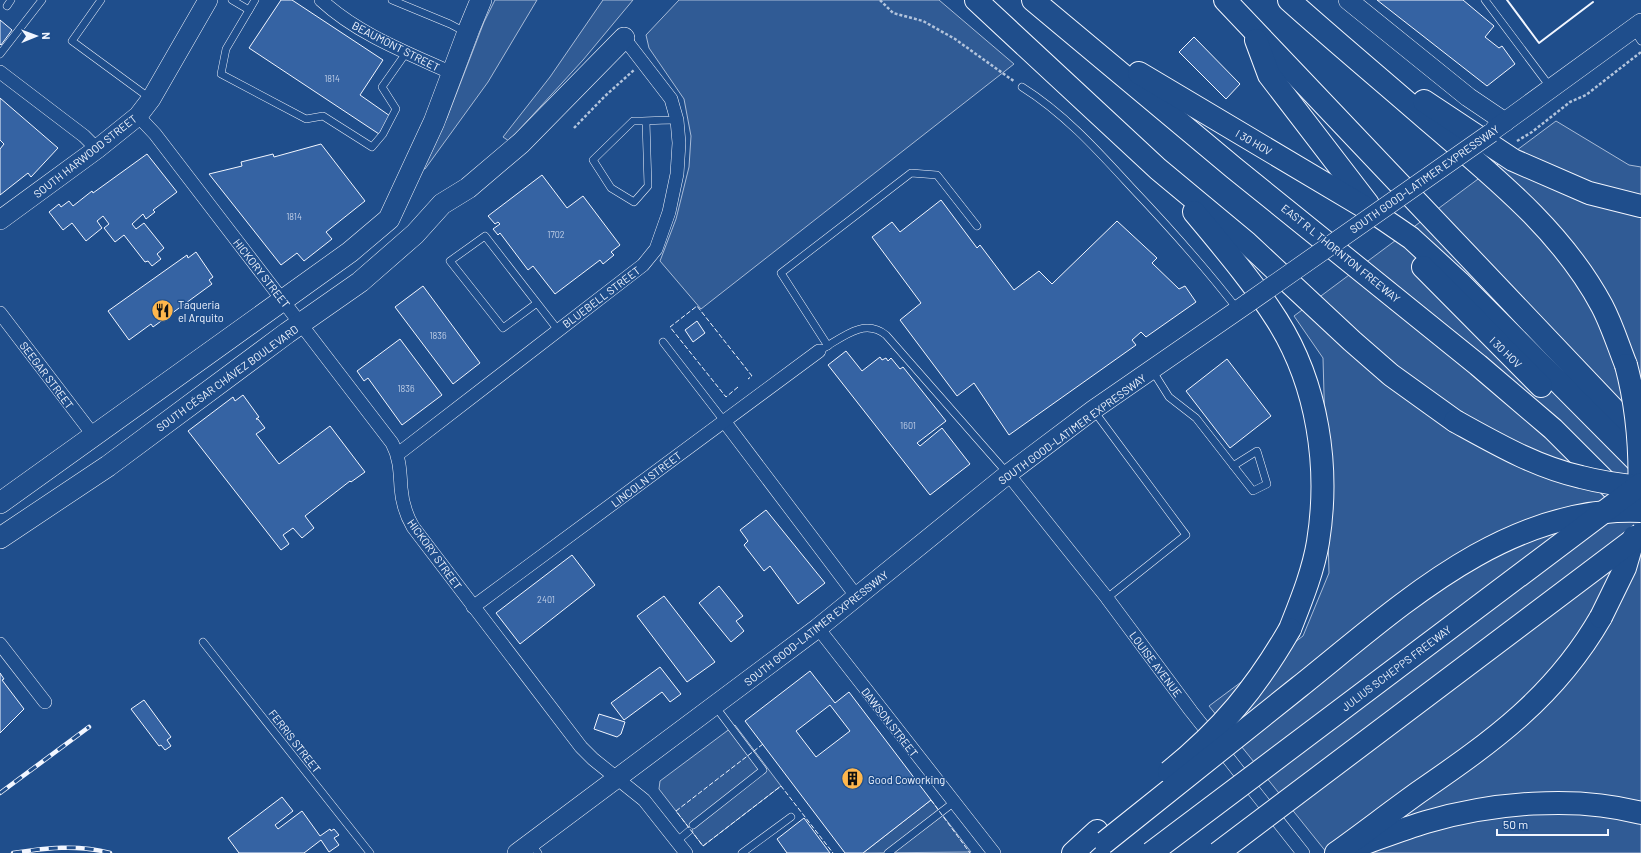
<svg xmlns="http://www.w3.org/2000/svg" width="1641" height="853" font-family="Barlow,sans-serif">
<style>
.built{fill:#305b95;stroke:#a8bbd7}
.building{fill:#3563a3;stroke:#f2f6ff;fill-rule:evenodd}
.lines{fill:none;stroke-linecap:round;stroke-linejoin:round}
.lane-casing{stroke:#f2f6ff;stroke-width:8}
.street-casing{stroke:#f2f6ff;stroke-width:14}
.secondary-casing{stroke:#f2f6ff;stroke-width:20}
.primary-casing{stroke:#f2f6ff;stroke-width:22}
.highway-casing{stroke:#f2f6ff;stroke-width:24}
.path{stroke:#b3c4dc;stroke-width:2.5;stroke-dasharray:3 2;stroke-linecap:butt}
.lane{stroke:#1f4e8c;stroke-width:7}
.street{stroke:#1f4e8c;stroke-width:13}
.secondary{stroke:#1f4e8c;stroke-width:19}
.primary{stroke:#1f4e8c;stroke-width:21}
.highway{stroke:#1f4e8c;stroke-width:22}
.rail-casing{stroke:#f2f6ff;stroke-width:4.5}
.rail{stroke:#1f4e8c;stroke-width:3;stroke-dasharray:9;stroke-linecap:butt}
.secondary-bridge-casing{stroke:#f2f6ff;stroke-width:20;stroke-linecap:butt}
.highway-bridge-casing{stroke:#f2f6ff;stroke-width:24;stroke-linecap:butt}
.secondary-bridge{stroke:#1f4e8c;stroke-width:19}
.highway-bridge{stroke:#1f4e8c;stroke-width:22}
.fence{stroke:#f2f6ff;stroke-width:1;stroke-dasharray:5 2;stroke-linecap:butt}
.wall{stroke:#f2f6ff;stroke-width:2}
.labels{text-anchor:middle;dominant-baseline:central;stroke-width:3;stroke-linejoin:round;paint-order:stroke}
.number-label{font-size:9px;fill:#c3d1e8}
.street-label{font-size:11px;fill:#f2f6ff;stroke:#1f4e8c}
.poi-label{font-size:11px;fill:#f2f6ff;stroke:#1f4e8c;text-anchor:start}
</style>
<rect width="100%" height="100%" fill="#1f4e8c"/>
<g class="built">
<polygon points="495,0 537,0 488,82 425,169 421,168 447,118 484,22"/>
<polygon points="603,0 633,0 583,60 509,141 503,137 550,77"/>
<polygon points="679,0 939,0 1014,64 701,309 660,261 676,219 689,167 691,136 684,99 649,48 646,35"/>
<polygon points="1556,121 1629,165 1641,167 1641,853 1327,853 1209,706 1303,636 1329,573 1323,358 1294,316"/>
<polygon points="735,725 781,786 703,846 659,789 660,781"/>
<polygon points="931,800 971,852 863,853"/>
</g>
<g class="building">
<polygon points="281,0 292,0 383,60 360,95 390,116 379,134 249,48"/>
<polygon points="1377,0 1463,0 1494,26 1485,37 1499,48 1502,46 1515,64 1487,86"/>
<polygon points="0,20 12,30 1,45 0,44"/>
<polygon points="1194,37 1240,84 1226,99 1179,52"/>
<polygon points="0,98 58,148 31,177 28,173 0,195 0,149 4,144 0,140"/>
<polygon points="321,144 365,201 326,232 332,239 304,261 297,253 281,265 209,174 242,166 241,162 273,154 274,157"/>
<polygon points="147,154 177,192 153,210 155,212 146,219 143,214 132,224 136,229 144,223 164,248 157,254 161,259 152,266 148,261 145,262 124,235 115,242 104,228 109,224 103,216 97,221 102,228 86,241 72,223 63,230 49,212 59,204 61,207 69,201 73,206 92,191 93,193"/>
<polygon points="542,175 567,208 583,196 620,245 611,252 614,255 603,264 600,260 555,294 533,266 528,270 500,233 498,235 493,229 500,224 498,222 495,224 488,216"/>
<polygon points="941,200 977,248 980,245 1014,290 1039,271 1052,284 1117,221 1157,258 1152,263 1179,289 1185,286 1196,302 1146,337 1141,332 1132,340 1136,345 1009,435 974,383 957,396 900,320 921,303 872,237 892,222 900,232"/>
<polygon points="196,252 213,277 209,280 212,284 153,327 151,324 129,340 108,311 187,255 188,258"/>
<polygon points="423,286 480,363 453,384 395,307"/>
<polygon points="697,321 705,333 693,342 685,330"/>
<polygon points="400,339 442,395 402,425 368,378 364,381 357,371"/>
<polygon points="846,351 862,371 880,357 882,360 886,358 888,361 891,358 900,369 903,367 946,421 917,443 920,446 942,428 970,464 930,495 828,365"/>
<polygon points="1227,359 1271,416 1230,448 1186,391"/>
<polygon points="243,395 259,417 256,419 258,419 265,428 256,434 279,464 330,426 365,472 351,482 350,481 305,516 314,528 302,538 293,528 283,535 289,544 281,550 188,431 233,397 235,401"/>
<polygon points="766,510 825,583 798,604 770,566 764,571 744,545 748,541 740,530"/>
<polygon points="572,555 595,585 520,644 496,613"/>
<polygon points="719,586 743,616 736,621 744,631 731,642 699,603"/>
<polygon points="664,596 715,662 687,682 637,616"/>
<polygon points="660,667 681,694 670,702 662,692 624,720 611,703"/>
<path d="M810 671 835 703 849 692 931 800 863 853H845L745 721ZM830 705 850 731 816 757 796 731Z"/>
<polygon points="0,673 4,679 2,680 24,709 0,733"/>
<polygon points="144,700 171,737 167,740 171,746 165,750 161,745 159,746 131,709"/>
<polygon points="599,714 625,722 621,734 617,737 594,729"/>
<polygon points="282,797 293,811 275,825 278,829 302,811 320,836 330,829 331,831 334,829 339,835 334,838 339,845 329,852 321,840 304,853 239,853 228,838"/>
<polygon points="804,818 830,853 787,853 777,839"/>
</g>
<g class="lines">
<defs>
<g id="lane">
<polyline points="101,0 72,41 151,99"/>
<polyline points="232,0 249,10"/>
<polyline points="255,0 226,49 221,74 306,119 323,116 372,147 383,134 396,109 382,87 406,53"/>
<polyline points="392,0 450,24 467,33"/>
<polyline points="1485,0 1551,88"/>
<polyline points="7,6 11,0"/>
<polyline points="1633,29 1641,41"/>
<polyline points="0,54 42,0"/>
<path d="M1022 87C1065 114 1098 151 1132 188 1169 227 1205 267 1238 310"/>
<path d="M646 121 648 186 634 202 611 188 593 160 633 121C648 121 662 120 677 120"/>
<polyline points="537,303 503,328 450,261 485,236 558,330"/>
<polyline points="663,342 724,421"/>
<polyline points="828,346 781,273 911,173 937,175 977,226"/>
<path d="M824 348C844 336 865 318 886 335L1008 474"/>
<polyline points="1152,370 1169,397 1196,418 1253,491 1267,484 1257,451 1233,466"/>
<polyline points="1094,411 1186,535 1107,598"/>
<polyline points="203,642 370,853"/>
<polyline points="693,825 763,770 715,706"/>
<polyline points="677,841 689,831"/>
<polyline points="531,843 538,853"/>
<polyline points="742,853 791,817"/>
<polyline points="888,853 953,803"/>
</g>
<g id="street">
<path d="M321 0C359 35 408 53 454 74"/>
<polyline points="0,72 84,136 97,149"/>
<path d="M138 116 155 134 392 443C400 458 400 472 401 488 402 502 406 515 413 527L581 747 593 759 644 800 686 853"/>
<polyline points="0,313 94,436"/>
<polyline points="724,421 857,597"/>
<polyline points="398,454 643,265 656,249 669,212 677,174 679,143 677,120 671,99 624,38"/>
<polyline points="1008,474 1107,598 1191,711 1303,853"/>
<polyline points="473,607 819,351"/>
<polyline points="818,628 994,853"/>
<polyline points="0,644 45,702"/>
</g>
<g id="secondary">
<polyline points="1348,0 1468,97 1505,122"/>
<polyline points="1495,129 1641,23"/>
<polyline points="0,220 97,149 138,116 151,99 208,0"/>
<polyline points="517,853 818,628 1008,474 1093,410 1248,303"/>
</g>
<g id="primary">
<polyline points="0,503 350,252 389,219 434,122 469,29 481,0"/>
<polyline points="0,538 108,466 287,333 360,282 415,234 442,204 468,188 521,143 624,38"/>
</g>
<g id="highway">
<polyline points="976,0 1158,169 1247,243 1352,341 1391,375 1455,421"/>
<polyline points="1033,0 1234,168 1478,365 1553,429 1614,490"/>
<polyline points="1225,0 1641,438"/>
<path d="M1289 0C1336 42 1384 82 1431 123 1494 177 1562 231 1602 306 1612 325 1618 345 1626 365"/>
<polyline points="1256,40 1269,75 1368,204"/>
<polyline points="1139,73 1376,214 1411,238 1459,282 1641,465"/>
<polyline points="1424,101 1513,160 1589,193 1641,206"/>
<path d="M1194 212C1223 247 1253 282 1277 320 1318 385 1330 467 1318 542 1313 572 1301 601 1290 629"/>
<polyline points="1423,267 1541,386"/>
<path d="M1357 846C1380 838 1403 829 1426 822 1491 803 1575 795 1641 813"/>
<polyline points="1073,853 1097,831"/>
<path d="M1336 853C1364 833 1391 812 1419 792 1493 741 1555 697 1601 617"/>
</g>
</defs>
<use href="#lane" class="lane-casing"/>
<use href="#street" class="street-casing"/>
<use href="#secondary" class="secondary-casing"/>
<use href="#primary" class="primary-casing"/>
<use href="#highway" class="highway-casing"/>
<g class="path">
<polyline points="880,0 893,13 923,21 955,39 1015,82"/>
<polyline points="574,128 605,96 634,70"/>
<polyline points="1517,141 1532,132 1570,102 1586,95 1641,52"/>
</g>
<use href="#lane" class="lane"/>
<use href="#street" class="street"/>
<use href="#secondary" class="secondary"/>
<use href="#primary" class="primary"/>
<use href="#highway" class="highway"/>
<defs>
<g id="rail">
<polyline points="0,793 89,727"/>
<path d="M13 853C46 848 77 844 110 853"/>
</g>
</defs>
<use href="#rail" class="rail-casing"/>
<use href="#rail" class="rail"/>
<defs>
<polyline id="secondary-bridge" points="1248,303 1491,133"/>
<g id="highway-bridge">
<path d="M1626 365C1638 410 1641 453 1639 499"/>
<path d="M1455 421C1495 443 1536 467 1581 477 1600 482 1621 485 1641 487"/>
<polyline points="1601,617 1625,568 1634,537"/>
<path d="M1169 772C1222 729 1256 688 1290 629"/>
<path d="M1105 842C1170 790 1235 738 1299 687 1398 608 1505 505 1641 511"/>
<polyline points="1151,853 1641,484"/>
<polyline points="1218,853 1641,534"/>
</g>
</defs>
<use href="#secondary-bridge" class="secondary-bridge-casing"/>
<use href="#highway-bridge" class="highway-bridge-casing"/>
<use href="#secondary-bridge" class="secondary-bridge"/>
<use href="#highway-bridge" class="highway-bridge"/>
<g class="fence">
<polyline points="738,387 726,397 670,327 697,306 752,376 748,379"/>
<polyline points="763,744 676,811 703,846 781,786 833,853"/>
<polyline points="931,800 970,853"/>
</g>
<polyline class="wall" points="1507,0 1539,43 1593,2"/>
</g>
<defs>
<symbol id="restaurant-disc" viewBox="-11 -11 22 22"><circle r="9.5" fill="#ffb74d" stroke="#1f4e8c"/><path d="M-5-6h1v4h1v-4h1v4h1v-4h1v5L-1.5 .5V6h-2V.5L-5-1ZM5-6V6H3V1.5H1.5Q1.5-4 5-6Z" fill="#111"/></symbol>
<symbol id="building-disc" viewBox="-11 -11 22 22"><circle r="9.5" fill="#ffb74d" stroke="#1f4e8c"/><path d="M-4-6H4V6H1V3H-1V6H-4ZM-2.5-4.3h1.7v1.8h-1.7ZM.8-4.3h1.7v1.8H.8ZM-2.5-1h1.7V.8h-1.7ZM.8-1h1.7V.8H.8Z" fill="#111"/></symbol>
</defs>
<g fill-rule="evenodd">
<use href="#restaurant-disc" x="150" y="298" width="25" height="25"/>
<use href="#building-disc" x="840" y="766" width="25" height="25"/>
</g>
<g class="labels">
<g class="number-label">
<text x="332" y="78">1814</text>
<text x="294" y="216">1814</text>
<text x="556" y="234">1702</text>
<text x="438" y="335">1836</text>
<text x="406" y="388">1836</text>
<text x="908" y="425">1601</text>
<text x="546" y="599">2401</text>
</g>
<g class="street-label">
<text transform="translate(396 46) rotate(27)">BEAUMONT STREET</text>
<text transform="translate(1254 142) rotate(30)">I 30 HOV</text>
<text transform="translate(85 156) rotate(-38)">SOUTH HARWOOD STREET</text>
<text transform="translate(1424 179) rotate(-35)">SOUTH GOOD-LATIMER EXPRESSWAY</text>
<text transform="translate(1341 253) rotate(39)">EAST R L THORNTON FREEWAY</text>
<text transform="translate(262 273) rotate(52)">HICKORY STREET</text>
<text transform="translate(601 297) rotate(-37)">BLUEBELL STREET</text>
<text transform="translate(1506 352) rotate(44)">I 30 HOV</text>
<text transform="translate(47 375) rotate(53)">SEEGAR STREET</text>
<text transform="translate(227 378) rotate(-36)">SOUTH CÉSAR CHÁVEZ BOULEVARD</text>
<text transform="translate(1072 429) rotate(-36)">SOUTH GOOD-LATIMER EXPRESSWAY</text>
<text transform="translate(646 479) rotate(-37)">LINCOLN STREET</text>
<text transform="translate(435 554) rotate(54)">HICKORY STREET</text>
<text transform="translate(816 628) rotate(-38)">SOUTH GOOD-LATIMER EXPRESSWAY</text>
<text transform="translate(1156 664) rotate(53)">LOUISE AVENUE</text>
<text transform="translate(1396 668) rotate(-37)">JULIUS SCHEPPS FREEWAY</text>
<text transform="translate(890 722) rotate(52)">DAWSON STREET</text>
<text transform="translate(295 741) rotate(52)">FERRIS STREET</text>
</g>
<g class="poi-label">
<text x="178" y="304">Taqueria<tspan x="178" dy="13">el Arquito</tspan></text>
<text x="868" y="779">Good Coworking</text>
</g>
</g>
<g transform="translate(36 36) rotate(89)" stroke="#1f4e8c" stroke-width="3" paint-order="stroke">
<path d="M0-3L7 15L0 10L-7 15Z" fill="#f2f6ff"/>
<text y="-6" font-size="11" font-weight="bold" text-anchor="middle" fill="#f2f6ff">N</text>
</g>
<path d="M1497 829v6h111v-6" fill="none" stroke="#f2f6ff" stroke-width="2"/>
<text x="1503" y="829" font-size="12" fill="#f2f6ff" stroke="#1f4e8c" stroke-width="3" paint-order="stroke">50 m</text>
</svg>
